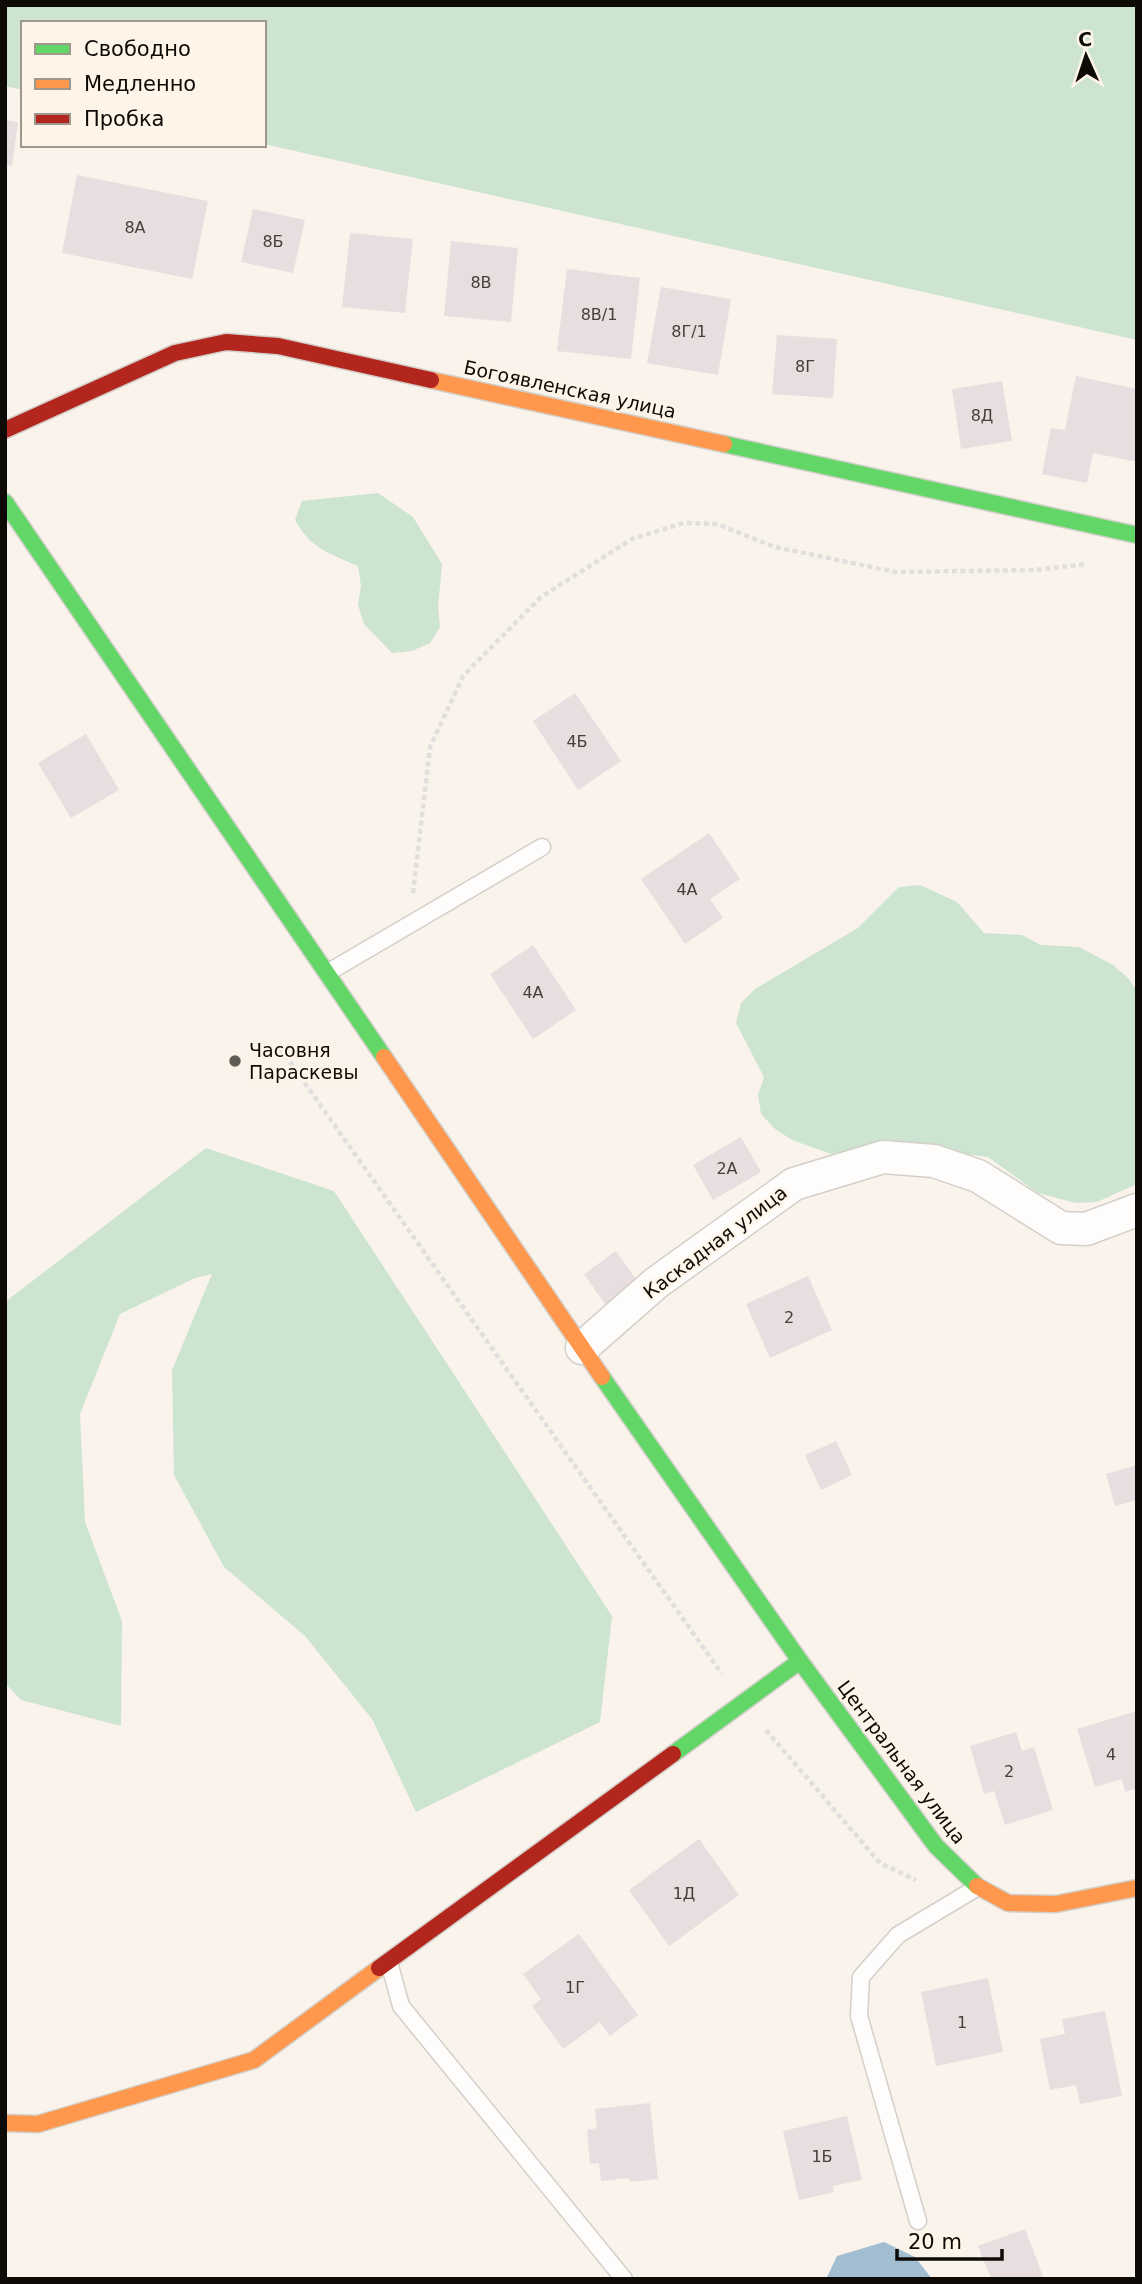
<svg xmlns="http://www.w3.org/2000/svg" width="1142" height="2284" font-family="'DejaVu Sans',sans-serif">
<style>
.green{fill:#cde4d1}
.water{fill:#a3bed1}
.building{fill:#e8dddf}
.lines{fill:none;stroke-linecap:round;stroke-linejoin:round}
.lane-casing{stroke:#d3cfc9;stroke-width:19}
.street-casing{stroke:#d3cfc9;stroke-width:35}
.fast-casing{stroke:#d3cfc9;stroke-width:19}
.slow-casing{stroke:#d3cfc9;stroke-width:19}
.jam-casing{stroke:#d3cfc9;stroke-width:19}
.path{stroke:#e0dfdd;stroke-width:4.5;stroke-dasharray:5 3.5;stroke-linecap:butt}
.lane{stroke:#fefdfc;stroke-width:16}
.street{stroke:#fefdfc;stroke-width:32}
.fast{stroke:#63d668;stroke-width:16}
.slow{stroke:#ff974d;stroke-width:16}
.jam{stroke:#b3261e;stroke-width:16}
.poi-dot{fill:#605c56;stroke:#fef4e7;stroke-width:2.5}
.labels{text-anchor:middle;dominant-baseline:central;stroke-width:5;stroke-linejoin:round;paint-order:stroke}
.number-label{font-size:16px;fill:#44403c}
.street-label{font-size:19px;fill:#0e0b06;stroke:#fef4e7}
.poi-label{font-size:19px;fill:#0e0b06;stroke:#fef4e7;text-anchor:start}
</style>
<rect width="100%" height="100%" fill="#f9f3ec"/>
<g class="green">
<polygon points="5,5 1137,5 1137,340 264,144 264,23 23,23 23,90 5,86"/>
<path d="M378 493 413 517 442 564 438 607 440 627 430 643 412 651 392 653 364 624 358 605 361 586 358 566C329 553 311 549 295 520L302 501Z"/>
<polygon points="920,885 957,902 984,933 1022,935 1041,945 1079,947 1113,965 1128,978 1137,991 1137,1184 1097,1202 1076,1203 1038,1193 988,1157 948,1152 929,1145 891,1142 831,1154 792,1140 775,1129 761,1114 758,1095 764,1077 736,1023 741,1003 755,989 858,928 899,887"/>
<polygon points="206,1148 334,1191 612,1616 600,1722 416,1812 372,1719 305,1636 224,1567 174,1475 172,1370 212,1274 195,1278 120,1314 80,1414 85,1522 122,1621 121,1726 21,1700 5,1683 5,1302"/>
</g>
<polygon class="water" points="884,2242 915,2257 932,2279 826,2279 837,2256"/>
<g class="building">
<polygon points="5,120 18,122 12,166 5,165"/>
<polygon points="77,175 208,201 192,279 62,253"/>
<polygon points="253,209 305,220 293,273 241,262"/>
<polygon points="350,233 413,239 405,313 342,307"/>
<polygon points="451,241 518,248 511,322 444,316"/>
<polygon points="567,269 640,278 631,359 557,351"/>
<polygon points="661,287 731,299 718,375 647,363"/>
<polygon points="777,335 837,339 833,398 772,394"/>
<polygon points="1076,376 1137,389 1137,462 1093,453 1087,483 1042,474 1051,428 1065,430"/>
<polygon points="1002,381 1012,441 961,449 952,389"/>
<polygon points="575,693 621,761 578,790 533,721"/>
<polygon points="86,734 119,790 71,818 38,763"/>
<polygon points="709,833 740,879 710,899 723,918 685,944 641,879"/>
<polygon points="533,945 576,1010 533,1039 490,974"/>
<polygon points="741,1137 761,1172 713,1200 693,1165"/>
<polygon points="616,1251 640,1285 607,1307 584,1274"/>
<polygon points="808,1276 832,1330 770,1358 746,1304"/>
<polygon points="836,1441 852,1475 821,1490 805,1455"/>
<polygon points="1137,1465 1137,1500 1115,1506 1106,1474"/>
<polygon points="1137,1711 1137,1788 1125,1792 1122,1779 1095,1787 1077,1729"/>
<polygon points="1016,1732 1022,1751 1034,1747 1053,1810 1005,1825 994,1791 984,1794 970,1746"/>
<polygon points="699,1839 739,1895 669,1946 629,1890"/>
<polygon points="579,1934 638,2015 610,2036 600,2022 563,2049 532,2006 541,1999 523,1974"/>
<polygon points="988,1978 1003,2052 936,2066 921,1992"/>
<polygon points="1105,2011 1122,2096 1080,2104 1076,2085 1050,2090 1040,2039 1065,2034 1062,2019"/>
<polygon points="650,2103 658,2179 631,2182 628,2178 601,2181 599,2163 590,2164 587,2130 597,2128 595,2109"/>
<polygon points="847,2116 862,2180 833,2186 834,2192 799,2200 783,2131"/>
<polygon points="1025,2229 1044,2279 991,2279 978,2246"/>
</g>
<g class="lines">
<defs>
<g id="lane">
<polyline points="327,973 542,847"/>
<polyline points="389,1962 401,2006 624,2279"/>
<polyline points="918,2221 859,2016 861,1977 898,1935 978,1887"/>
</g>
<polyline id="street" points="582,1348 656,1283 794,1184 883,1157 934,1161 978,1176 1061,1228 1086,1229 1137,1210"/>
<g id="fast">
<polyline points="724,444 1137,535"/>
<polyline points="5,502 384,1057"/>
<polyline points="602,1377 800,1661 936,1846 977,1886"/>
<polyline points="673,1754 800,1661"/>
</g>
<g id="slow">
<polyline points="431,380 724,444"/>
<polyline points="384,1057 602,1377"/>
<polyline points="977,1886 1008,1903 1056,1904 1137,1888"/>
<polyline points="5,2123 38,2124 254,2060 379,1968"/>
</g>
<g id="jam">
<polyline points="5,430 175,353 226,342 278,346 431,380"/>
<polyline points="379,1968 673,1754"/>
</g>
</defs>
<use href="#lane" class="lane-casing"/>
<use href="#street" class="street-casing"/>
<use href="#fast" class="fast-casing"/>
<use href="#slow" class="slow-casing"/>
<use href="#jam" class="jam-casing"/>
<g class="path">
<polyline points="413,893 430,747 463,676 541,597 632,539 684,523 717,524 775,547 896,572 1035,570 1086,564"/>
<polyline points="280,1048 722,1674"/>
<polyline points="766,1730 880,1863 916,1880"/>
</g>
<use href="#lane" class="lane"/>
<use href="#street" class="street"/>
<use href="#fast" class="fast"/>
<use href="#slow" class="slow"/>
<use href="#jam" class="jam"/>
</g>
<circle class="poi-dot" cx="235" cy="1061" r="7"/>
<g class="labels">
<g class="number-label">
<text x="135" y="227">8А</text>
<text x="273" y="241">8Б</text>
<text x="481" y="282">8В</text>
<text x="599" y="314">8В/1</text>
<text x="689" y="331">8Г/1</text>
<text x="805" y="366">8Г</text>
<text x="982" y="415">8Д</text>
<text x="577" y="741">4Б</text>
<text x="687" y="889">4А</text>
<text x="533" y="992">4А</text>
<text x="727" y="1168">2А</text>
<text x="789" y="1317">2</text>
<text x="1111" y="1754">4</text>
<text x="1009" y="1771">2</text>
<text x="684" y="1893">1Д</text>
<text x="575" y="1987">1Г</text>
<text x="962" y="2022">1</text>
<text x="822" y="2156">1Б</text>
</g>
<g class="street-label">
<text transform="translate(570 389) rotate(12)">Богоявленская улица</text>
<text transform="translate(715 1242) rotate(-37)">Каскадная улица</text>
<text transform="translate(902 1762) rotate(53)">Центральная улица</text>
</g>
<g class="poi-label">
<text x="249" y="1050">Часовня<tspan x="249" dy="22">Параскевы</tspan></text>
</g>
</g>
<rect width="1142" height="2284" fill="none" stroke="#0e0b06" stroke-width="14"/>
<rect x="21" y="21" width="245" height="126" fill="#fef4e7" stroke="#9e978d" stroke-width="2"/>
<rect x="35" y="44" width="35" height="10" fill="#63d668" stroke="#9e978d" stroke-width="2"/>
<text x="84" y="56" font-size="21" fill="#0e0b06">Свободно</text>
<rect x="35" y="79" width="35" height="10" fill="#ff974d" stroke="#9e978d" stroke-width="2"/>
<text x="84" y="91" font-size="21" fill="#0e0b06">Медленно</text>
<rect x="35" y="114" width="35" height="10" fill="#b3261e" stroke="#9e978d" stroke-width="2"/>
<text x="84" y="126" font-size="21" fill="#0e0b06">Пробка</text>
<g transform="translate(1086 56) rotate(357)" stroke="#fef4e7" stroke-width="5" paint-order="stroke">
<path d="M0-5L12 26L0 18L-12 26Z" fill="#0e0b06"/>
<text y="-10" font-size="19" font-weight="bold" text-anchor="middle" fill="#0e0b06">С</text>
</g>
<path d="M897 2249v10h105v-10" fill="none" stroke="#0e0b06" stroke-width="3.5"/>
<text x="908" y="2249" font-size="21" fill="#0e0b06" stroke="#fef4e7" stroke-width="5" paint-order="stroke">20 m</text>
</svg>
